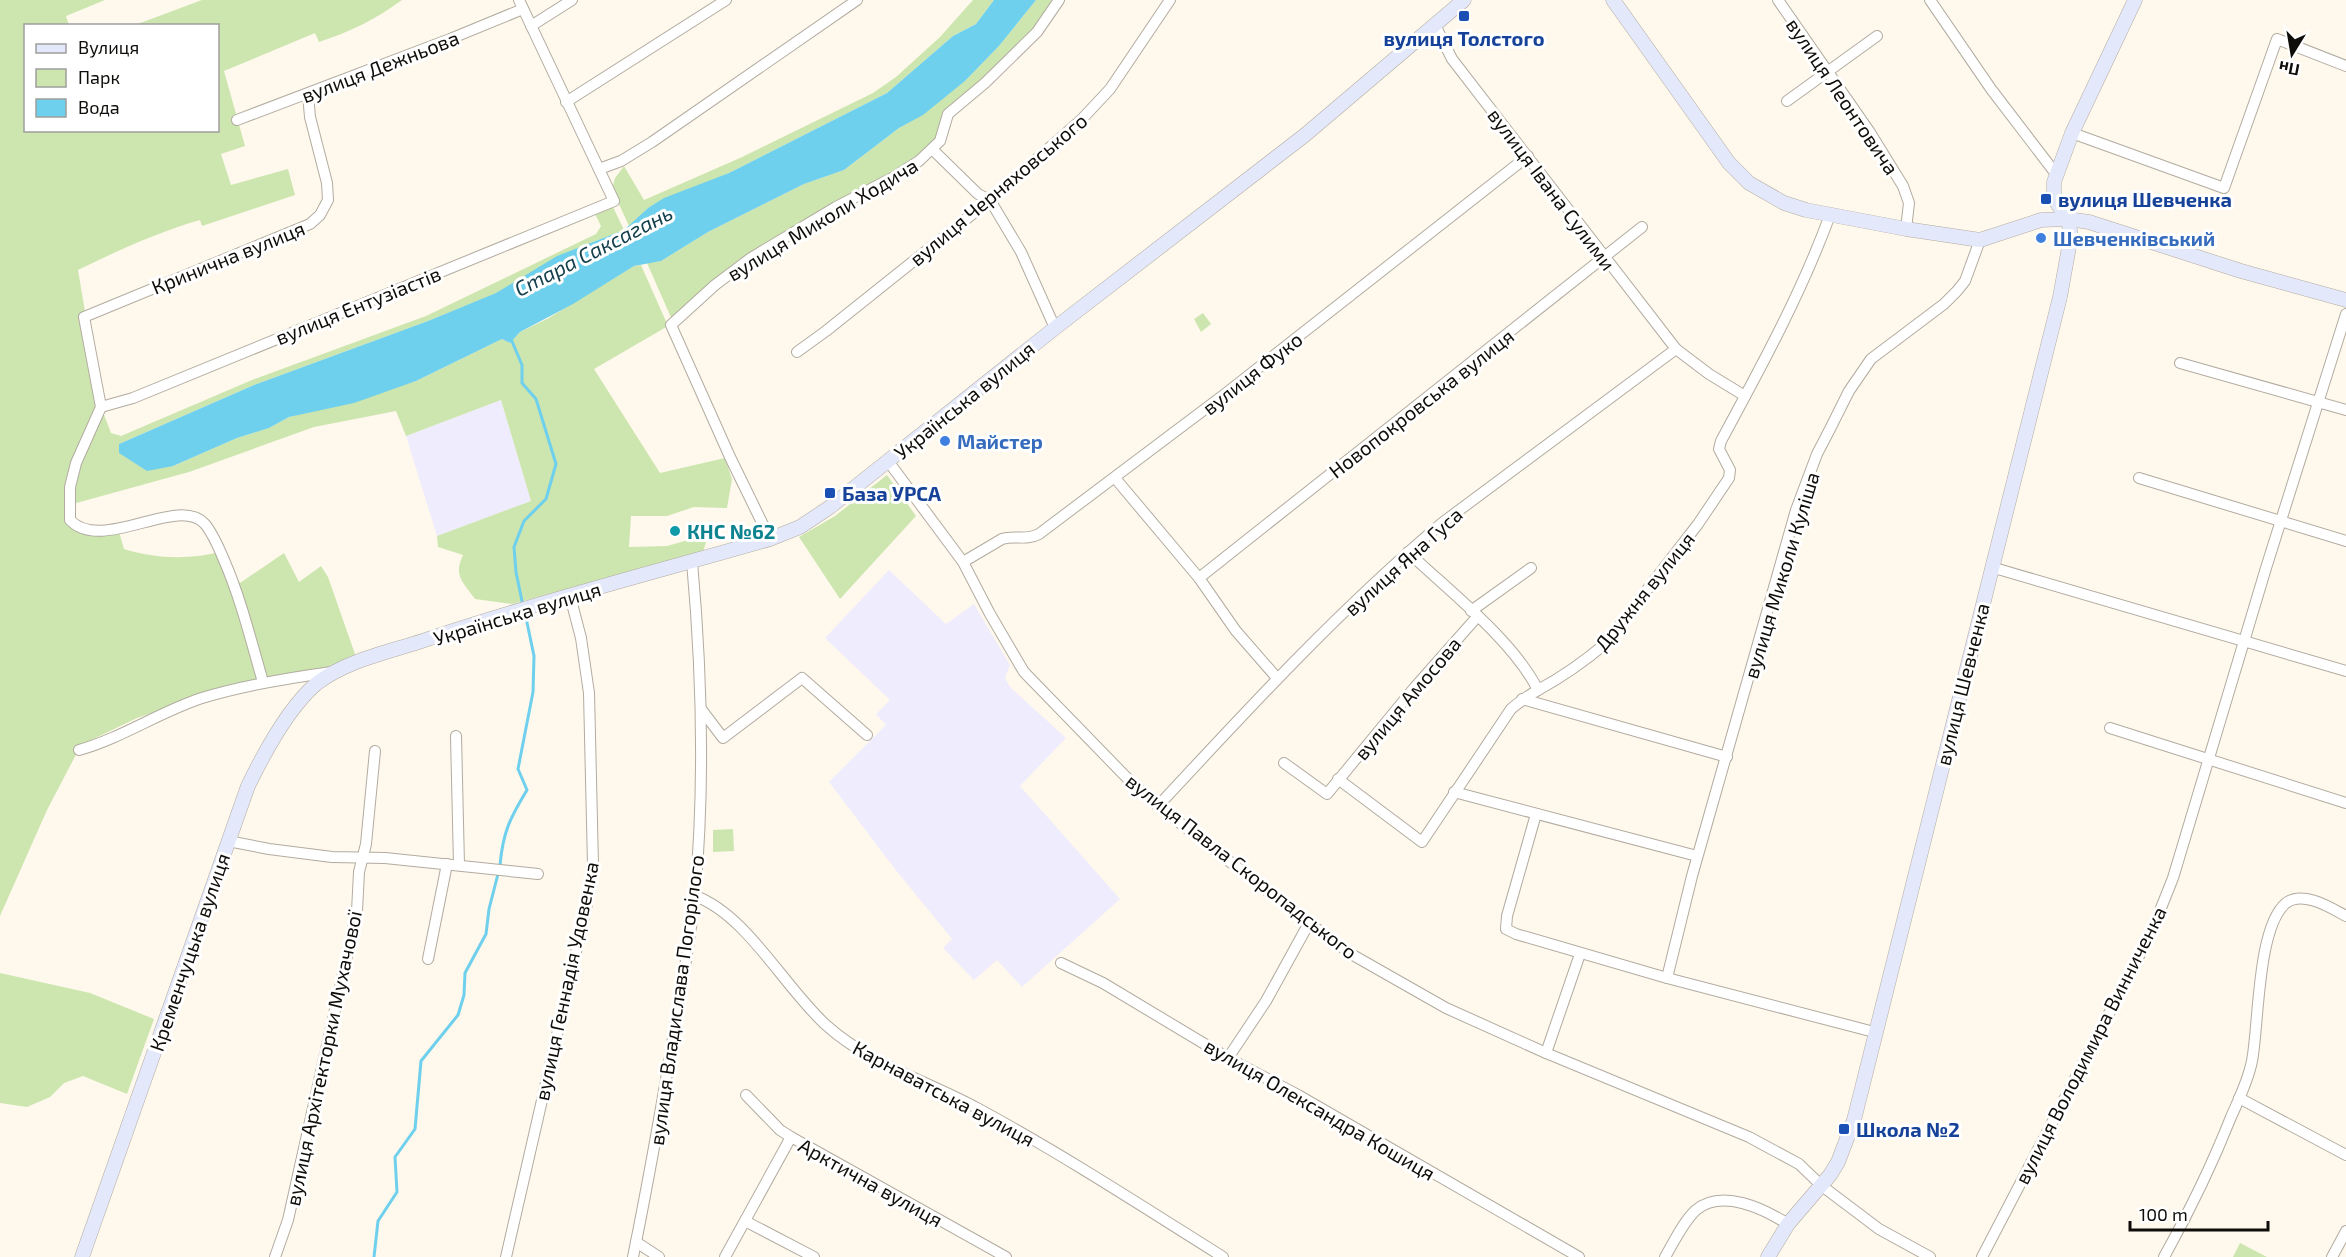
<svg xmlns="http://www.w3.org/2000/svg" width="2346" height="1257" font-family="'Exo 2',sans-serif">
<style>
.industrial{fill:#efecfe}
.green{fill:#cde6af}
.water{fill:#6fd0ed}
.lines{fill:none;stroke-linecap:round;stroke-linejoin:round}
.stream{stroke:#6fd0ed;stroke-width:3}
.street-casing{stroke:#b2aba0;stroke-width:12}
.secondary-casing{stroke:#b2aba0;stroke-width:15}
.street{stroke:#fff;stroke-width:10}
.secondary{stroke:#e4e8fb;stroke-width:14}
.transit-dot{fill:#1a4fb4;stroke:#fff;stroke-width:2}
.shop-dot{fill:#3f7fe0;stroke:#fff;stroke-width:2}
.culture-dot{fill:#0f9aa8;stroke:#fff;stroke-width:2}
.labels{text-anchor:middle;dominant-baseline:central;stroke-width:6;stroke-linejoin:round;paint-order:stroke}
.transit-label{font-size:20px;font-weight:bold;fill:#164399;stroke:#fff;text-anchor:start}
.street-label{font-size:20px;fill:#0f0d09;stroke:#fff}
.shop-label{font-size:20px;font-weight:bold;fill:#366cbe;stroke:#fff;text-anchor:start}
.culture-label{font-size:20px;font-weight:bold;fill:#0d838f;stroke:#fff;text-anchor:start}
.water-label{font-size:21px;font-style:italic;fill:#14404d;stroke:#fff}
</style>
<rect width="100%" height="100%" fill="#fff8ec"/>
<g class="industrial">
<polygon points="501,400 531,501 437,536 406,436"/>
<polygon points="889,570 946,624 974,604 1010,665 1005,678 1010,687 1066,738 1020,786 1120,899 1022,987 997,960 974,980 943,948 952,939 895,869 829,782 886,725 876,714 890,700 825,638"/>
</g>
<g class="green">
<path d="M0 0H105L66 16 69 25 26 26V130H218V26L135 25 202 0H402C376 19 350 32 319 42L315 33 224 71 245 146 221 154 231 185 288 169 295 195 202 226 200 220C158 232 117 251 78 270L101 407 111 433 121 436 252 380 426 316 596 234 601 226 594 212 613 207 624 230 558 256 497 293 428 321 254 385 119 444 173 466 237 438 269 428 289 417 416 381 502 339 510 343 520 332 547 319 634 266 641 265 668 326 594 369 660 473 725 458 732 479 727 508 694 507 667 516H631L629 547 667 546 699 537 706 542 703 552 512 604 475 599C463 582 453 576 463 555L438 547 437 536 531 501 501 400 406 436 396 411 314 427 189 472 69 505 78 528H118L124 549C156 559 191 560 223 551L230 568 240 583 284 553 299 582 321 566 328 577 356 657 334 667 268 677 229 686 137 718 81 745 47 810 0 916Z"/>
<polygon points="973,0 994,0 976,24 953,36 887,93 729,173 648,208 629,226 612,189 615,178 624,166 644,200 740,158 873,93 896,77 940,37"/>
<polygon points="1036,0 1059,0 1037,32 948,114 933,150 751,258 673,322 647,263 661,261 708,232 804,184 844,170 899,128 923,114 965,81 999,46"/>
<polygon points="1203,313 1211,324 1201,332 1194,319"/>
<polygon points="887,475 916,516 840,599 799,537 835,516"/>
<polygon points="733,829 734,851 713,852 713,830"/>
<polygon points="0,973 90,993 154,1019 127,1094 83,1076 64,1083 50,1097 27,1107 0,1103"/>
<polygon points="2240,1243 2267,1257 2233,1257"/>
</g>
<polygon class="water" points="994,0 1036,0 999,46 965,81 923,115 899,128 844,170 804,184 708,232 661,261 634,266 573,304 520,332 510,343 502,339 416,381 354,403 289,417 269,428 237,438 173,466 147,471 119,453 119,444 254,385 428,321 496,293 557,256 624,230 648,208 664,198 729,173 887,93 953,36 976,24"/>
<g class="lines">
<g class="stream">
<polyline points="511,339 522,365 522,383 536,399 556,464 546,499 524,521 514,547 516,572 523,606"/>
<path d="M500 865C503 832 510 818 527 790L518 769 533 692 534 656 525 613"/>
<polyline points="374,1257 378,1221 397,1192 395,1157 415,1129 421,1061 458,1015 464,995 465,973 486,934 489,909 498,874"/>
</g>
<defs>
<g id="street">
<polyline points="1778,0 1869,131 1903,186 1909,203 1906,229"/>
<polyline points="1930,0 1991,89 2056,174"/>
<polyline points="1435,25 1452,59 1676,349 1709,374 1745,396"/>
<polyline points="531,26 572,0"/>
<polyline points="1787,101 1877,36"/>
<polyline points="566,102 726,0"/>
<polyline points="237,120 450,39 523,9"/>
<polyline points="2072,133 2224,188 2277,39 2346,66"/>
<polyline points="933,150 978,194 990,200 1021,252 1055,328"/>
<polyline points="599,169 621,161 652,142 857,0"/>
<polyline points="797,352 826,331 990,200 1081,120 1110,89 1170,0"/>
<polyline points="2180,363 2346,410"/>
<polyline points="101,407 133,398 614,201 519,0"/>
<polyline points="888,461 963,562 990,614 1024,672 1130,781 1158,806 1309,923 1351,954 1446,1008 1546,1053 1749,1137 1799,1164 1822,1186 1879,1229 1930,1257"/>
<polyline points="1115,478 1199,578 1236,631 1277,678"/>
<polyline points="2139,478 2346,541"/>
<polyline points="770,539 730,457 671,325 715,285 751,258 836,207 894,177 919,161 940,141 948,114 985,83 1037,32 1059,0"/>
<path d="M1408 552C1449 591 1513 640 1538 690"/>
<path d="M963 562 1002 539C1015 535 1026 541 1039 534L1225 394 1528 156"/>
<polyline points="1991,567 2346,671"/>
<polyline points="1199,578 1642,227"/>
<polyline points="1471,611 1531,568"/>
<path d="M263 682C251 641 241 599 224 560 219 548 213 534 205 524 178 494 102 554 70 520V487L76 463 101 407 84 317 310 224 320 215 328 200 327 183 310 117 308 94"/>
<polyline points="1522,699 1727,757"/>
<polyline points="701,709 723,738 802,678 867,735"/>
<polyline points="2110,728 2346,803"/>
<polyline points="456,736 459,865"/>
<path d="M79 750C122 738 159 712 202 698 244 685 288 678 332 672"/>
<polyline points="1284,763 1327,794 1415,687 1477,617"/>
<path d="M1338 779 1422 842 1511 709C1520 701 1528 696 1538 690 1562 677 1585 661 1606 643L1698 524 1729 478 1730 470 1719 449 1721 441C1761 367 1801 294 1830 215"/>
<polyline points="1454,792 1697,856"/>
<path d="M1158 806C1249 708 1340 609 1442 523L1676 349"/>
<polyline points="1536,814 1507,916 1506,929 1516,934 1667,978"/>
<polyline points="228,841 269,849 332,857 385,858 538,874"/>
<path d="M695 896C746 914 785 988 826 1025 869 1064 927 1081 977 1108 1062 1154 1142 1206 1223 1257"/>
<polyline points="428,959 447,864"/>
<polyline points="1061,963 1103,983 1228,1058 1298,1095 1579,1257"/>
<polyline points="1874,1032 1667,978 1692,876 1796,510 1817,454 1830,429 1849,391 1871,359 1944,304 1957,291 1965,281 1980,240"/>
<polyline points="1546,1053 1580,954"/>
<polyline points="1228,1058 1266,1001 1309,923"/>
<polyline points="746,1095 780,1130 791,1137 1006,1257"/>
<polyline points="2239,1098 2346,1155"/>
<polyline points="745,1221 814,1257"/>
<polyline points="636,1242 659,1257"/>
<polyline points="275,1257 288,1220 357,911 359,872 366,844 375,751"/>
<polyline points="506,1257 587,904 593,865 589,693 581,638 570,596"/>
<path d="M633 1257C649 1178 663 1099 676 1020 683 978 691 936 695 894 705 783 702 672 692 562"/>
<polyline points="725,1257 791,1137"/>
<path d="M1665 1257C1674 1242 1683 1222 1696 1210 1722 1188 1764 1209 1788 1224"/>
<polyline points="1982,1257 2151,933 2173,878 2266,568 2346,314"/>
<path d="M2164 1257C2189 1212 2212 1165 2231 1117 2239 1099 2248 1081 2252 1061 2259 1024 2257 927 2286 903 2303 890 2331 908 2346 916"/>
<polyline points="2332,1257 2346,1231"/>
</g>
<g id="secondary">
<polyline points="1613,0 1729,163 1749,183 1784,203 1806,210 1906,229 1980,240 2041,220 2068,219 2089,222 2241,271 2346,300"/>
<path d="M82 1257 248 786C264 753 288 708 316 684 346 660 390 652 425 640 539 602 655 572 770 539L800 527 830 507 1055 328 1305 135 1464 0"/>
<polyline points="1768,1257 1788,1224 1830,1175 1838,1162 1854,1120 2060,297 2071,236 2068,219 2054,199 2054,182 2072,133 2135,0"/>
</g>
</defs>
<use href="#street" class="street-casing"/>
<use href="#secondary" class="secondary-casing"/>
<use href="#street" class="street"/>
<use href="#secondary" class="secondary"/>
</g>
<g class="transit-dot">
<rect x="1458" y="10" width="12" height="12" rx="3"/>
<rect x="2040" y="193" width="12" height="12" rx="3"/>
<rect x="824" y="487" width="12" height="12" rx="3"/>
<rect x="1838" y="1123" width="12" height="12" rx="3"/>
</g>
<g class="shop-dot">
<circle cx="2041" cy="238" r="6"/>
<circle cx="945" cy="441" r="6"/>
</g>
<circle class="culture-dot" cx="675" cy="531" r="6"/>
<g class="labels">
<g class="transit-label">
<text x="1464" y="38" text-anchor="middle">вулиця Толстого</text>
<text x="2058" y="199">вулиця Шевченка</text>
<text x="842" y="493">База УРСА</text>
<text x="1856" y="1129">Школа №2</text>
</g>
<g class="street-label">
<text transform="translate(380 66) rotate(-21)">вулиця Дежньова</text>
<text transform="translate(1843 96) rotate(56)">вулиця Леонтовича</text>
<text transform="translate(998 189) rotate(-40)">вулиця Черняховського</text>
<text transform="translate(1552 189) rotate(53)">вулиця Івана Сулими</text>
<text transform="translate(822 219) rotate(-31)">вулиця Миколи Ходича</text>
<text transform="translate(228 257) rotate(-22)">Кринична вулиця</text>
<text transform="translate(358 305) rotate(-22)">вулиця Ентузіастів</text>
<text transform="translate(1252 373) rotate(-38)">вулиця Фуко</text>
<text transform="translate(964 400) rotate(-39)">Українська вулиця</text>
<text transform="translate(1421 403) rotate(-38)">Новопокровська вулиця</text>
<text transform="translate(1403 561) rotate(-42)">вулиця Яна Гуса</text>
<text transform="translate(1781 575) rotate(-73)">вулиця Миколи Куліша</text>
<text transform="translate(1644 591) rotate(-51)">Дружня вулиця</text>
<text transform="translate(517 613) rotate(-17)">Українська вулиця</text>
<text transform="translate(1962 684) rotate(-76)">вулиця Шевченка</text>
<text transform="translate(1407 698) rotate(-50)">вулиця Амосова</text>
<text transform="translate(1242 866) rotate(38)">вулиця Павла Скоропадського</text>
<text transform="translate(189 952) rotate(-71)">Кременчуцька вулиця</text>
<text transform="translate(566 981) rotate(-78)">вулиця Геннадія Удовенка</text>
<text transform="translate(676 1000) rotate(-82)">вулиця Владислава Погорілого</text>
<text transform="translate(2090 1045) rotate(-63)">вулиця Володимира Винниченка</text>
<text transform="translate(323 1058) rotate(-78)">вулиця Архітекторки Мухачової</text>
<text transform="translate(944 1093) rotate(28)">Карнаватська вулиця</text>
<text transform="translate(1320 1109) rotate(30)">вулиця Олександра Кошиця</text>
<text transform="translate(871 1182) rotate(29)">Арктична вулиця</text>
</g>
<g class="shop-label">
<text x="2053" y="238">Шевченківський</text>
<text x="957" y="441">Майстер</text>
</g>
<g class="culture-label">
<text x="687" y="531">КНС №62</text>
</g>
<g class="water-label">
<text transform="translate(593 250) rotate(-27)">Стара Саксагань</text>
</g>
</g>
<rect x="24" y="24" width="195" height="108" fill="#ffffff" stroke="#9f9e9d" stroke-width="1.5"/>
<rect x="36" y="44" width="30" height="9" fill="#e4e8fb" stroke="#9f9e9d" stroke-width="1.5"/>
<text x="78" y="54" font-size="18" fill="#0f0d09">Вулиця</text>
<rect x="36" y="69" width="30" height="18" fill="#cde6af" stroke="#9f9e9d" stroke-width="1.5"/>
<text x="78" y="84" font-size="18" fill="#0f0d09">Парк</text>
<rect x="36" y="99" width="30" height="18" fill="#6fd0ed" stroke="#9f9e9d" stroke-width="1.5"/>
<text x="78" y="114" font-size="18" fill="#0f0d09">Вода</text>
<g transform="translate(2292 54) rotate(191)" stroke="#ffffff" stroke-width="4.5" paint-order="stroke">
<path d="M0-4.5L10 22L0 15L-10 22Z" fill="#0f0d09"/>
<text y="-9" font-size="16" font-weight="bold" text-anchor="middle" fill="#0f0d09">Пн</text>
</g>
<path d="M2130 1221v9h138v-9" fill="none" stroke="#0f0d09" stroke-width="3"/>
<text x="2139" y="1221" font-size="18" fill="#0f0d09" stroke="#ffffff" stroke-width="4.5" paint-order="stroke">100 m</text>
</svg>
